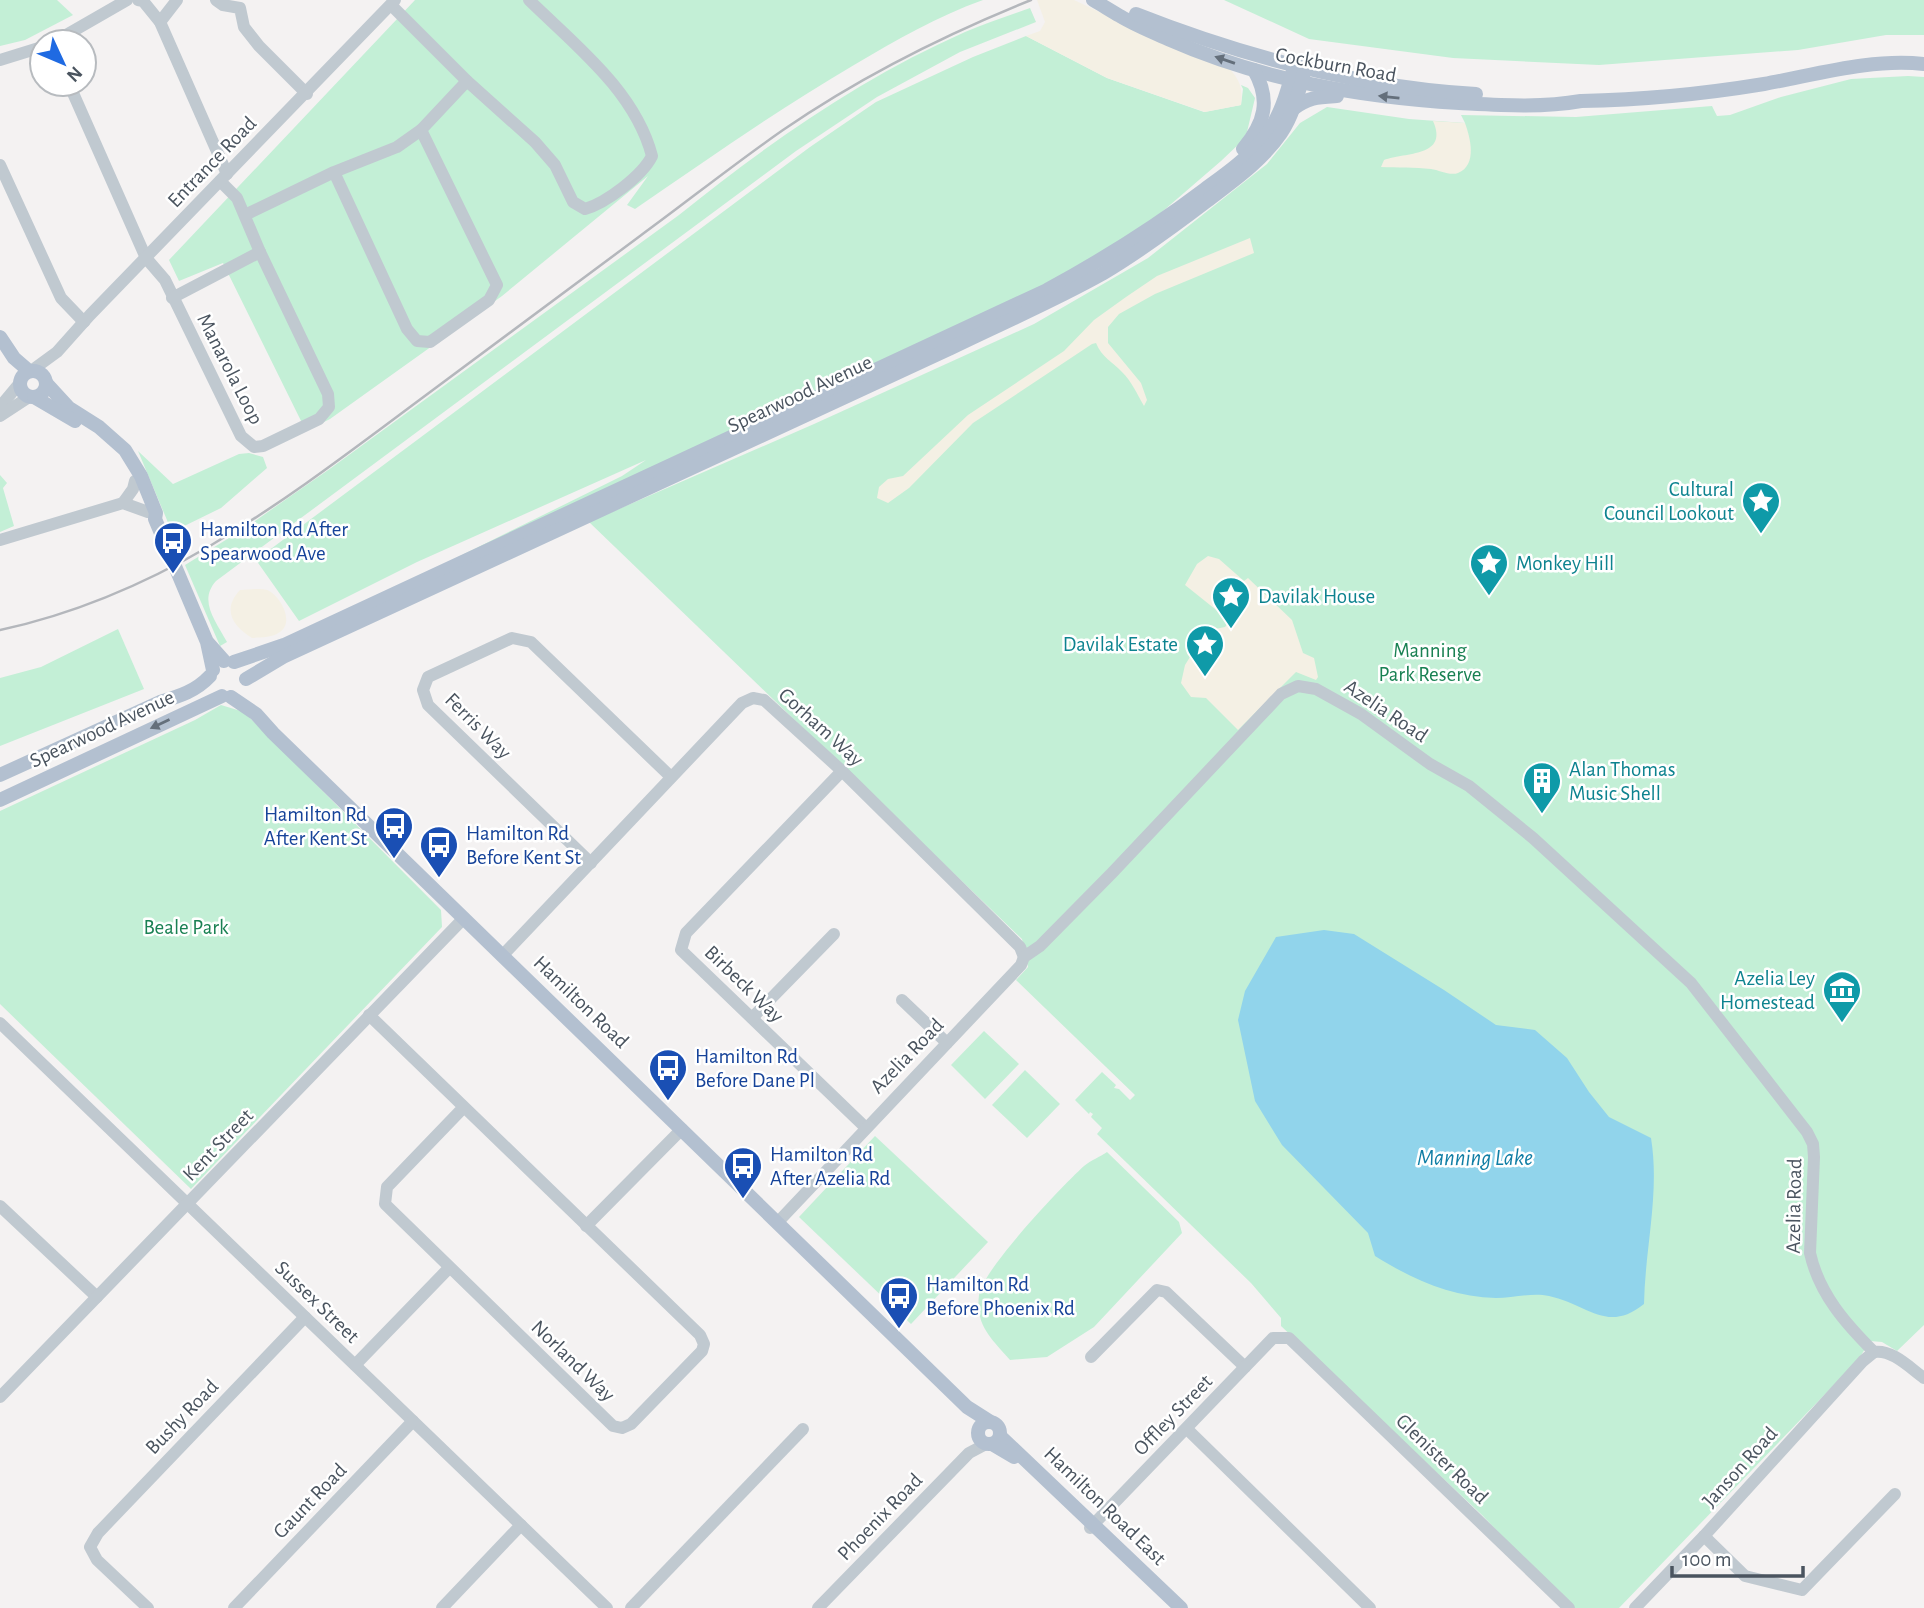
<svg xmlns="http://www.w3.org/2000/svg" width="1924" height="1608" font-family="'Alegreya Sans',sans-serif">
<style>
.green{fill:#c3efd6}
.sand{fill:#f4f0e4}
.water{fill:#91d4eb}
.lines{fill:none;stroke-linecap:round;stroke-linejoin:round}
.minor{stroke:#c0c9d0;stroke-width:12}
.major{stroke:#b3c0d0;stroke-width:14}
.rail{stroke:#b4b7bc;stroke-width:2.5}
.oneway{fill:#646f7b}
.labels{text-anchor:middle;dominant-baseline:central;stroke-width:5;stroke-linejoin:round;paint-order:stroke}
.street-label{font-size:21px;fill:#4a545f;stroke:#fff}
.culture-label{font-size:21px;fill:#0d838f;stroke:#fff;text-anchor:end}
.transit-label{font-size:21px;fill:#164399;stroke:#fff;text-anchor:start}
.park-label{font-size:21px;fill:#1a8153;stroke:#fff}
.water-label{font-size:23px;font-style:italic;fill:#107ea5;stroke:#fff}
</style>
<rect width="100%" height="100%" fill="#f4f2f2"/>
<g class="green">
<polygon points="0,0 57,0 73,15 25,40 0,46"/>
<path d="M415 0H983C936 17 898 39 854 65 779 109 708 159 635 209L627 205 648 176 502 296 330 419 306 431 223 263 179 281 169 260Z"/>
<polygon points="1224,0 1924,0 1924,35 1886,35 1798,50 1599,65 1453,58 1309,39"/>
<path d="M1030 8 1036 22 960 52 877 97 796 151 216 581C198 601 216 621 227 642L220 646 185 565 242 530 331 468 679 215C767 144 861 78 965 32 986 23 1008 16 1030 8Z"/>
<polygon points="1026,36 1107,78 1204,112 1241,105 1243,89 1241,85 1248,88 1255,98 1247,132 1242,141 1221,161 1141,230 1054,280 450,561 622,476 646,460 417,562 299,621 256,560 810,147 876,102 973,57"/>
<polygon points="1908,76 1924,77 1924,1325 1897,1351 1882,1342 1870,1341 1858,1360 1619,1608 1571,1608 1482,1515 1281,1326 1281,1318 1251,1283 1097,1134 1102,1128 1091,1117 1093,1114 1090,1112 1089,1114 1075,1100 1102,1072 1116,1085 1114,1088 1119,1089 1130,1100 1135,1095 1016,980 1028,967 1022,939 589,522 814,424 1034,324 1148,258 1267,164 1300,123 1327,107 1409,119 1465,123 1461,115 1576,117 1712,106 1717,116 1730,115 1781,97 1851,79"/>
<polygon points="138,451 173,484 239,454 249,453 263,457 267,468 221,508 172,532"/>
<polygon points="0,475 7,483 3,488 14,526 0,532"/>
<polygon points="118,629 144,689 0,746 0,678 41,667"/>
<polygon points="221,705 244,712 441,910 442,927 191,1189 0,1004 0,811 195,720"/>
<polygon points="984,1031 1019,1064 985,1099 951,1065"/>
<polygon points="1025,1070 1060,1104 1027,1138 992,1105"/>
<polygon points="875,1136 988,1242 911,1324 799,1217"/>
<path d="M1107 1152 1179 1222 1182 1233 1094 1327 1047 1357 1010 1360C992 1339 975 1326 979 1295 983 1269 1062 1186 1084 1166 1091 1160 1100 1157 1107 1152Z"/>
</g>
<g class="sand">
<path d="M1037 0H1074L1138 30 1228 67C1240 80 1243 88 1241 105L1205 112 1107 78 1026 36 1040 31 1045 22Z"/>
<path d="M1433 121 1465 123C1470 137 1478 165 1458 173 1450 176 1439 170 1431 169 1415 167 1398 168 1381 167L1384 160C1406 152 1449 157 1433 121Z"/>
<path d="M1250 238 1254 253 1155 294 1119 314 1108 327V343L1141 383 1147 400 1144 406C1137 394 1132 382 1122 372 1112 361 1102 358 1096 343L1092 344 973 423 909 488 888 503 877 498 879 487 888 479 903 476 968 415 1064 351 1094 320 1126 297 1157 276Z"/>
<polygon points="1208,556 1219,559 1244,581 1248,578 1292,620 1303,653 1314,658 1318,677 1316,680 1296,672 1238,730 1206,698 1191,697 1181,683 1185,665 1195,649 1215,629 1225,627 1230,621 1185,585 1197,564"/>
<path d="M256 589C258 589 265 589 267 590 280 595 295 622 280 632 272 638 261 637 252 638 232 626 222 609 240 590Z"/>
</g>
<path class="water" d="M1324 930 1354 934 1444 990 1496 1025 1535 1030 1567 1058 1589 1092 1609 1117 1651 1138C1660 1193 1645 1248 1644 1304 1607 1334 1587 1304 1549 1296 1533 1292 1513 1298 1496 1298 1451 1297 1412 1279 1375 1256L1368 1233 1282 1145 1255 1101 1238 1020 1245 991 1276 937Z"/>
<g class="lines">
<g class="minor">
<polyline points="138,0 143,1 160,22 227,174"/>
<polyline points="216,0 223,5 240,8 244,27 259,46 307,94"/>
<path d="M391 5 467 81 535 142 555 165 573 202 585 209C606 203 642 176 652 156 635 91 575 45 529 0"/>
<polyline points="160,22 177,0"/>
<polyline points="54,42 127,0"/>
<polyline points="0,60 42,47"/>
<polyline points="69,84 146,258 165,280 241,436 254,447 263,446 319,419 329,407 328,394 260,252 237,198 220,181"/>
<polyline points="421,130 467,81"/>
<polyline points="0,165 61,298 84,322"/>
<polyline points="245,215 334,172 397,147 421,130 497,285 489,300 430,342 417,341 407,329 334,172"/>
<polyline points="172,298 260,252"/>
<polyline points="31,371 57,352 90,315 395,0"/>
<polyline points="0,407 19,384"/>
<polyline points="0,416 29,397"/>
<polyline points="123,503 133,489 135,481"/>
<polyline points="0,540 123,503 148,512"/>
<polyline points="842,771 686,933 681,950 865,1127"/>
<polyline points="591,863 428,705 423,690 428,677 512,638 531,642 671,777"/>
<polyline points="502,956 742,703 753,698 764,700 842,771 1020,947 1024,957"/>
<polyline points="902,1000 947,1043"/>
<polyline points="369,1015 700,1335 704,1344 702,1351 631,1424 622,1428 613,1426 385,1204 387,1187 464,1107"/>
<polyline points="752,1018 834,934"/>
<polyline points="0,1023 607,1608"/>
<polyline points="0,1206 97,1297"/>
<path d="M778 1222 1021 965 1024 957 1040 946 1112 873 1281 694 1298 686 1316 689 1361 714 1430 764 1469 786 1533 838 1691 983 1807 1132 1813 1144 1814 1157 1810 1253C1819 1294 1846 1324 1874 1352"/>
<polyline points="586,1226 682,1129"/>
<path d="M1874 1352C1892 1349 1910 1368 1924 1378"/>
<polyline points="1091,1357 1157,1290 1166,1292 1245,1367"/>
<polyline points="355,1365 449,1268"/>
<polyline points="0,1397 464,918"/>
<polyline points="1187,1429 1370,1608"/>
<polyline points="1090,1528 1273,1338 1289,1338 1569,1608"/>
<polyline points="1704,1536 1745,1576 1802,1590 1895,1494"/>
<polyline points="148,1608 97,1560 90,1547 98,1533 305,1317"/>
<polyline points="234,1608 413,1421"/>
<polyline points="442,1608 521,1525"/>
<polyline points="631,1608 803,1429"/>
<polyline points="818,1608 969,1453 986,1444"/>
<polyline points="1635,1608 1704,1536 1863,1361 1874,1352"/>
</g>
<g class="major">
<path d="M1093 0C1102 5 1111 11 1120 16 1135 25 1152 32 1168 39 1261 80 1359 97 1459 103 1499 105 1541 108 1581 101 1642 100 1703 94 1764 84 1815 75 1871 58 1924 64"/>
<path d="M1136 14C1245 57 1359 87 1476 94"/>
<path d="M1293 109C1308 97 1319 97 1337 96"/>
<path d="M1243 149C1265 123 1271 100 1254 70"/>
<polyline points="0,337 14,358 29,371"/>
<circle cx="33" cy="384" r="13"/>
<polyline points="46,383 69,408 99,427 125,450 141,476 156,513 155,519 207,642 213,670"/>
<polyline points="34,397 75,421"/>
<polyline points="208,643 224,661"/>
<path d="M234 662 284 645 1047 290C1102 260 1155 227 1205 189 1224 175 1247 159 1262 140 1280 119 1287 93 1294 67"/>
<path d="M246 679 283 657 949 349C1000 324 1052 302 1102 274 1139 252 1173 227 1207 201 1233 181 1262 161 1281 133 1294 114 1299 90 1305 69"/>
<polyline points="231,697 256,714 273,733 967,1407 989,1421"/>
<path d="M0 775 160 702C180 696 196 691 210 676"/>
<polyline points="0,800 222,696"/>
<circle cx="989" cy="1433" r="11"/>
<polyline points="1000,1436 1181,1608"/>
<polyline points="992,1444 1014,1457"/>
</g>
<path class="rail" d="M0 630C163 595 284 501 414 404 490 348 565 292 640 236 688 201 734 164 783 130 860 77 944 35 1031 0"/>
</g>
<defs><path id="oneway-solid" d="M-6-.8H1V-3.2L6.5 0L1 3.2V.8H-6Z" transform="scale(1.75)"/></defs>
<g class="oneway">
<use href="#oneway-solid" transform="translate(1225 60) rotate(-161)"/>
<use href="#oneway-solid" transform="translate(1389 97) rotate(-174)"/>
<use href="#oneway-solid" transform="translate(160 724) rotate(155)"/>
</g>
<defs>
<symbol id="sight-pin" viewBox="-11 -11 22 30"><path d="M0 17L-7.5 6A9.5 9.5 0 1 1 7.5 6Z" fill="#0f9aa8" stroke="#fff"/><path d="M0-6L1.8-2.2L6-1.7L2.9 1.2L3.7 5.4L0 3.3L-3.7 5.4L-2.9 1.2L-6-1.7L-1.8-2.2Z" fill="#fff"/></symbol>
<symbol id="bus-pin" viewBox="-11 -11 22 30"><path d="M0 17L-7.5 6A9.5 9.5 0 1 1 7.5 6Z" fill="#1a4fb4" stroke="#fff"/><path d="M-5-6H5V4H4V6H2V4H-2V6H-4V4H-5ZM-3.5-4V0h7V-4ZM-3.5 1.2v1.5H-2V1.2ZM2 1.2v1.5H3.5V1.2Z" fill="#fff"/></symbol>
<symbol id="building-pin" viewBox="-11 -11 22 30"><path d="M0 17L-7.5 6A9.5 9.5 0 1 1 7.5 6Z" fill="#0f9aa8" stroke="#fff"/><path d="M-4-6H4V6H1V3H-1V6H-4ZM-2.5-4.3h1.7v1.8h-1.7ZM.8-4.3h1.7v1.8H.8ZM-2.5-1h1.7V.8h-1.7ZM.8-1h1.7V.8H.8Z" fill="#fff"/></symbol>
<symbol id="museum-pin" viewBox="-11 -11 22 30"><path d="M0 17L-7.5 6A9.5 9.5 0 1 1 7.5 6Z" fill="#0f9aa8" stroke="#fff"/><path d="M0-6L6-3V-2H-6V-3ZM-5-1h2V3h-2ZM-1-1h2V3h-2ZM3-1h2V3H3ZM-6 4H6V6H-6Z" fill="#fff"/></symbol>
</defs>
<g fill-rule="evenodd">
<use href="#sight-pin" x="1739" y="479" width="44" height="60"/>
<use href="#bus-pin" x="151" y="519" width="44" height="60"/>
<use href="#sight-pin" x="1467" y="541" width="44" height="60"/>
<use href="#sight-pin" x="1209" y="574" width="44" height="60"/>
<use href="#sight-pin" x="1183" y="622" width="44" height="60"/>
<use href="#building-pin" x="1520" y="759" width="44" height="60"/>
<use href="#bus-pin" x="372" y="804" width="44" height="60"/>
<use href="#bus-pin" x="417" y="823" width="44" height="60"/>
<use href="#museum-pin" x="1820" y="968" width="44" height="60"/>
<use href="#bus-pin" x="646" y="1046" width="44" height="60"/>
<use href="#bus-pin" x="721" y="1144" width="44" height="60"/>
<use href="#bus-pin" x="877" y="1274" width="44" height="60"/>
</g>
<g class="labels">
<g class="street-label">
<text transform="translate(1336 65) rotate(10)">Cockburn Road</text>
<text transform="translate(212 162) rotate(-46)">Entrance Road</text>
<text transform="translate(230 369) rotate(63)">Manarola Loop</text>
<text transform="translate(800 394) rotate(-25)">Spearwood Avenue</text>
<text transform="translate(1386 711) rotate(34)">Azelia Road</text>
<text transform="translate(478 726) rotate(45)">Ferris Way</text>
<text transform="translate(821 727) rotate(42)">Gorham Way</text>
<text transform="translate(102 729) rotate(-25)">Spearwood Avenue</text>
<text transform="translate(744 984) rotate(44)">Birbeck Way</text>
<text transform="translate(581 1002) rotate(44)">Hamilton Road</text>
<text transform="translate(907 1056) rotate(-46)">Azelia Road</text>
<text transform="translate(218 1145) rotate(-46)">Kent Street</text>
<text transform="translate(1794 1206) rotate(-89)">Azelia Road</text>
<text transform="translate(317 1302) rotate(44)">Sussex Street</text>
<text transform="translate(573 1361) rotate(44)">Norland Way</text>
<text transform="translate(1173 1415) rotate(-46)">Offley Street</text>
<text transform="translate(182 1417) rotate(-46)">Bushy Road</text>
<text transform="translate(1442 1459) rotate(44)">Glenister Road</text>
<text transform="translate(1740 1467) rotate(-48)">Janson Road</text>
<text transform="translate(310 1501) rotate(-46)">Gaunt Road</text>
<text transform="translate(1105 1506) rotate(44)">Hamilton Road East</text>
<text transform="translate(880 1517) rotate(-46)">Phoenix Road</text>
</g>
<g class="culture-label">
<text x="1734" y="489">Cultural<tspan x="1734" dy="24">Council Lookout</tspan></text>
<text x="1516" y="563" text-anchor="start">Monkey Hill</text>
<text x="1258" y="596" text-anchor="start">Davilak House</text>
<text x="1178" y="644">Davilak Estate</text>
<text x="1569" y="769" text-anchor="start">Alan Thomas<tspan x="1569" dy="24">Music Shell</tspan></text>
<text x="1815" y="978">Azelia Ley<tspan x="1815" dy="24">Homestead</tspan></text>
</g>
<g class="transit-label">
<text x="200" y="529">Hamilton Rd After<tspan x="200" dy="24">Spearwood Ave</tspan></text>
<text x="367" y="814" text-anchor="end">Hamilton Rd<tspan x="367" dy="24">After Kent St</tspan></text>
<text x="466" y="833">Hamilton Rd<tspan x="466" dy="24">Before Kent St</tspan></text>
<text x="695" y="1056">Hamilton Rd<tspan x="695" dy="24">Before Dane Pl</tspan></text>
<text x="770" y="1154">Hamilton Rd<tspan x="770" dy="24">After Azelia Rd</tspan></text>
<text x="926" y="1284">Hamilton Rd<tspan x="926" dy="24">Before Phoenix Rd</tspan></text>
</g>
<g class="park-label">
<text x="1430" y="650">Manning<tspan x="1430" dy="24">Park Reserve</tspan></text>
<text x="186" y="927">Beale Park</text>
</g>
<g class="water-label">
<text x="1475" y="1158">Manning Lake</text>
</g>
</g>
<g transform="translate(63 63) rotate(134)"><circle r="33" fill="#ffffff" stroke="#b7bbbf" stroke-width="2"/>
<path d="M0-5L12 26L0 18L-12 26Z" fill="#1f6ae2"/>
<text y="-10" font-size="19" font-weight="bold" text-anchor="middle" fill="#4a545f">N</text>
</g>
<path d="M1672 1566v10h131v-10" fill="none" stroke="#4a545f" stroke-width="3.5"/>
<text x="1682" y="1566" font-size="21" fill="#4a545f" stroke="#ffffff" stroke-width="5" paint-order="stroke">100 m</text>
</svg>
